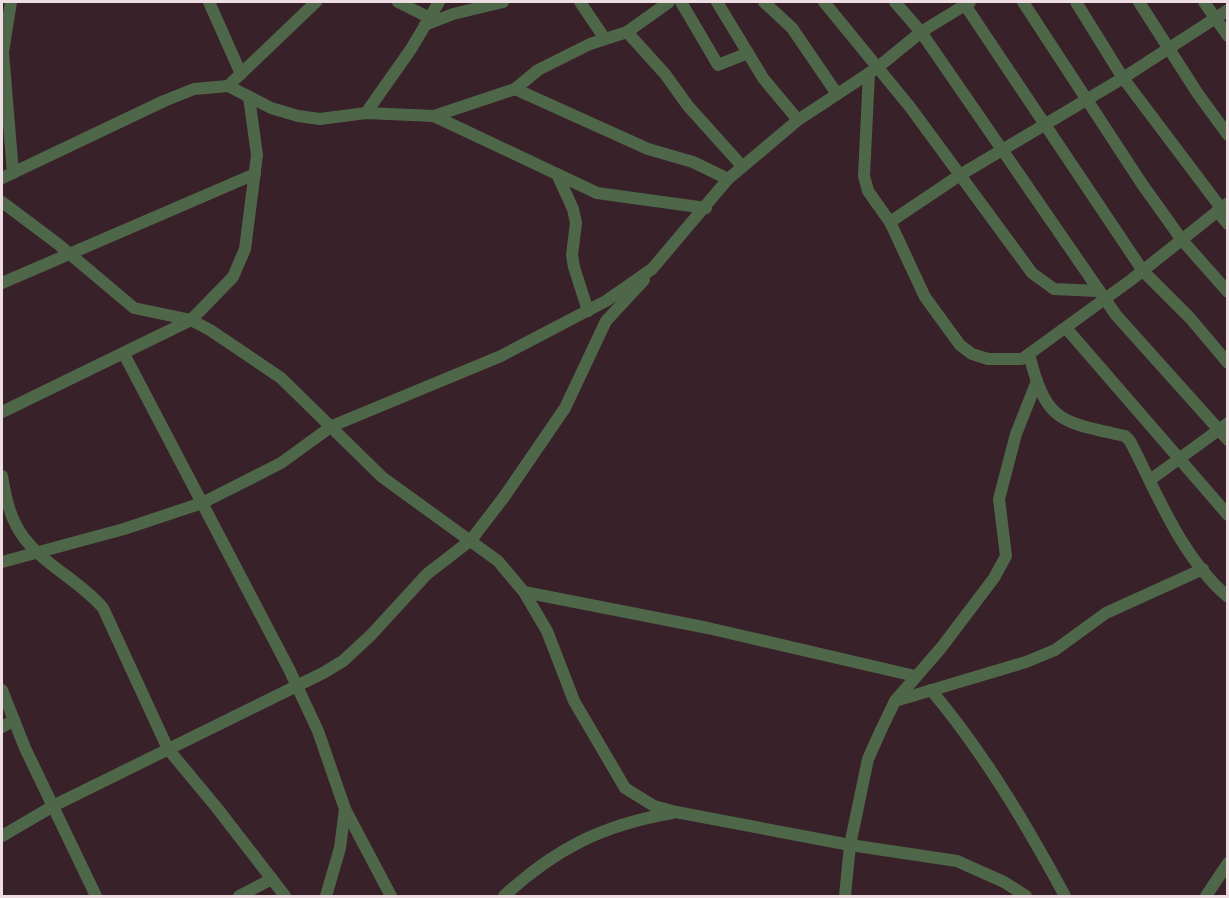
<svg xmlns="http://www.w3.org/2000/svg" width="1229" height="898" font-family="'Playfair Display',serif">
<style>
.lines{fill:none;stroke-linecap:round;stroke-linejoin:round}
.minor{stroke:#4f6749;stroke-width:12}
</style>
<rect width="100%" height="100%" fill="#39212a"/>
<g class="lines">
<g class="minor">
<polyline points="11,2 3,52 13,173"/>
<polyline points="209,2 241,74"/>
<polyline points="398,2 428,17"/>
<polyline points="580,2 605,39"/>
<polyline points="681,2 718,65 748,53"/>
<polyline points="717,2 763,78 798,120"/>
<polyline points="764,2 792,28 837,94"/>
<polyline points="824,2 910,107 1032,273 1054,289 1098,291"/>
<polyline points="895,2 921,32 1116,315 1228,440"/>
<polyline points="963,2 1143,271 1190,318 1228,363"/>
<polyline points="1023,2 1142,184 1182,240 1228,292"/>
<polyline points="1076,2 1123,78 1221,208"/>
<polyline points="1139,2 1198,94 1228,135"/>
<polyline points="1204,2 1228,36"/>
<polyline points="425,25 453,14 503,2"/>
<polyline points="627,32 665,74 688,106 742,166"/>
<polyline points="869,73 864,176 868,191 890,222 925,297 960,345 972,354 988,359 1022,359 1131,280 1228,203"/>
<polyline points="228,86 316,2"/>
<polyline points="515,89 648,149 693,162 728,179"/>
<polyline points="366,113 411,49 439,2"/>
<polyline points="434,116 515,89 538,70 590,44 627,32 669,2"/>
<polyline points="557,174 573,209 576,223 572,255 574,267 588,311"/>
<polyline points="2,178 164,101 194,89 228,86 271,108 298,116 320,119 366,113 434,116 597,193 706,208"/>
<polyline points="2,202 58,244 134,308 191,320 210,330 281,378 382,477 498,561 524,592 547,631 574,701 625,788 654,806 676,812 850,845 957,861 1004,882 1026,896"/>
<polyline points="1217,211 1228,224"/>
<polyline points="890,222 960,175 1123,78 1228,10"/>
<polyline points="2,283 255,174"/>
<polyline points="1066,328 1228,515"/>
<polyline points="124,354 289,669 318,731 345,809 391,896"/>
<path d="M1029 354C1046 423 1061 422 1125 436L1130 441C1158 495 1181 557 1228 597"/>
<polyline points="2,412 191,320 233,277 245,249 257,155 249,97"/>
<path d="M2 476C5 493 8 510 16 525 34 561 78 578 103 608L168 749 217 808 285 896"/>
<polyline points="1150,480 1228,423"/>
<polyline points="2,562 124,529 202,503 281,463 332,426 501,356 606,301 652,269 728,179 798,120 877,68 921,32 970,2"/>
<polyline points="524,592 708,628 915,676"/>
<polyline points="2,690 25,748 96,896"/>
<path d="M931 690C984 753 1026 824 1065 896"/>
<polyline points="895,701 1026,662 1055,650 1106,613 1203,569"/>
<polyline points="2,727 14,720"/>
<polyline points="2,836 55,805 323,673 343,661 371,635 427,574 471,540 504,497 565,408 606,321 644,280"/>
<polyline points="239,896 272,879"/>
<polyline points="326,896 340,848 345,809"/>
<path d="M504 896C556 848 603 825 672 813"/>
<polyline points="845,896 850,845 868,759 881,730 895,701 941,648 994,578 1006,556 999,499 1016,434 1037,381"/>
<polyline points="1206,896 1228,863"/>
</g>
</g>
<rect width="1229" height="898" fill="none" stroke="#eedee3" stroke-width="6"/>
</svg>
